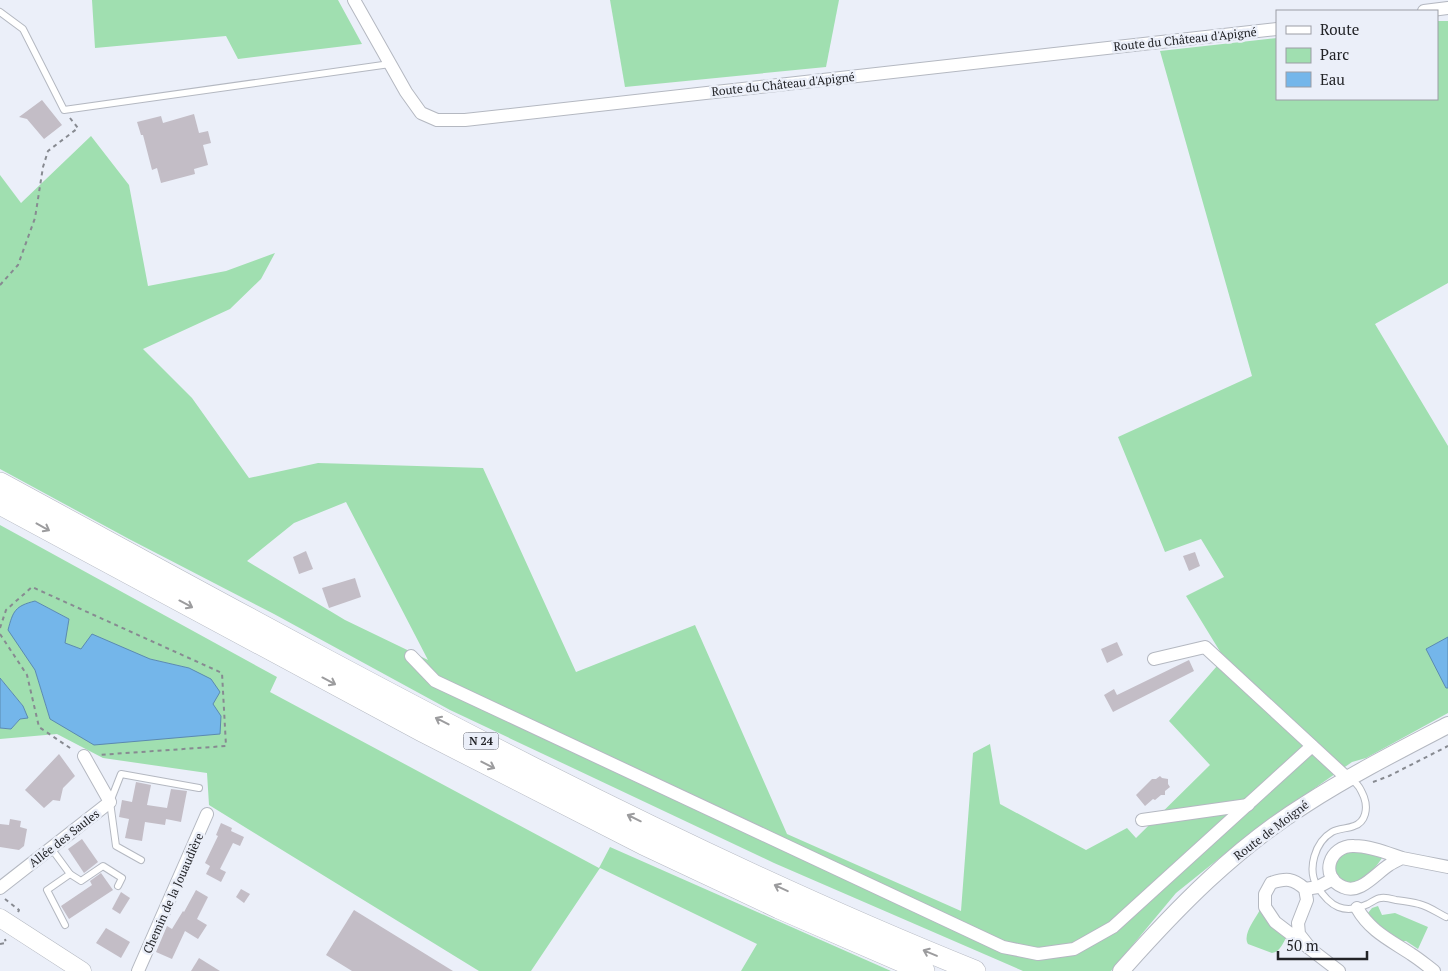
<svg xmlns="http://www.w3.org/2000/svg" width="1448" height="971" font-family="'PT Serif',serif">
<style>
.green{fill:#a0dfb0;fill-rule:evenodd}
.water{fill:#74b6ea;stroke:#5b8ab0}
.building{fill:#c3bdc6}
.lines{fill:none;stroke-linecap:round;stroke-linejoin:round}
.service-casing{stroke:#b4b8c1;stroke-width:8}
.minor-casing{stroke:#b4b8c1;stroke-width:14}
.tertiary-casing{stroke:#b4b8c1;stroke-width:18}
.secondary-casing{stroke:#b4b8c1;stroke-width:19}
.trunk-casing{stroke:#b4b8c1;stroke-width:22}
.path{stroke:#878a91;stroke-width:2;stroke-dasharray:4 4;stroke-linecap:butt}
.service{stroke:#fff;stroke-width:6}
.minor{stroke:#fff;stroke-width:12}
.tertiary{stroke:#fff;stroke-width:16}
.secondary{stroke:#fff;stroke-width:18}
.trunk{stroke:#fff;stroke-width:21}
.oneway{stroke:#9c9c9e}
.labels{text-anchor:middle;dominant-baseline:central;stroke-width:5;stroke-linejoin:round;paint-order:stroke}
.shield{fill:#ebeff9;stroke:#5e6066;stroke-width:1}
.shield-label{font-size:11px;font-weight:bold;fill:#222327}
.street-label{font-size:12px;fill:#222327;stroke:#ebeff9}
</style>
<rect width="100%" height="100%" fill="#ebeff9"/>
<g class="green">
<polygon points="92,0 338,0 362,44 238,59 226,36 95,48"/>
<polygon points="610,0 839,0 826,67 625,87"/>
<path d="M1437 21H1448V283L1375 324 1448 446V713L1366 758 1352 762 1252 832 1176 893 1111 971H1023L774 863 450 710 274 614 129 539 0 469V175L21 203 91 136 129 185 148 286 226 271 275 253 261 279 230 309 143 349 192 398 249 478 318 463 483 468 576 672 695 625 787 834 961 911 973 753 990 744 1000 804 1086 850 1127 828 1136 838 1210 765 1169 721 1224 658 1186 596 1224 577 1201 539 1165 552 1118 437 1252 376 1160 51 1277 38V99H1437ZM346 502 428 660 345 620 247 561 294 523Z"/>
<path d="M0 525 277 677 270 692 599 868 610 847 891 971H741L757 944 600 868 531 971H479L209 805 207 773 103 758 57 734 0 739V728L11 729 20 719 27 718 23 706 0 678ZM35 601 69 619 64 643 81 649 150 659 189 668 213 704 50 719 35 670Z"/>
<path d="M1359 851 1382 858C1377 866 1362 884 1351 883 1333 883 1331 866 1340 854Z"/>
<polygon points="1378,906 1382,915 1395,913 1428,927 1418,949 1406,941 1399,942 1383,933 1368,913 1372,908"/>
<path d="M1261 908 1287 936C1283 943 1280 952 1272 953L1248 944C1242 934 1256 918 1261 908Z"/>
</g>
<g class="water">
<path d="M35 601 69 619 65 643 81 649 92 634 150 659 189 668 211 679 220 692 213 704 221 716 220 734 94 745 50 719 35 670 8 630C13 611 15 606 35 601Z"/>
<polygon points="1448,637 1448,688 1446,688 1426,649"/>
<polygon points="0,678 23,706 28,718 20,719 11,729 0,728"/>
</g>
<g class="building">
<polygon points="42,100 62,125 44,139 27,119 19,117"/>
<polygon points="194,114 199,133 208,131 211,143 203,145 208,165 194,169 195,174 161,183 157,168 152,170 143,135 141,135 137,122 161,116 163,123"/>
<polygon points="306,551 313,569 299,574 293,557"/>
<polygon points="1195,552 1200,566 1189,571 1183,556"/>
<polygon points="355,578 361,597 329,608 322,588"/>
<polygon points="1117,642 1123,655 1107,663 1101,649"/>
<polygon points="1189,660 1194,671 1113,712 1104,695 1114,689 1117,695"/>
<polygon points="59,754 75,776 63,788 60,801 53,800 44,808 25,790"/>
<polygon points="1160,776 1162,778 1168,779 1168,784 1170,787 1165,791 1165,795 1161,795 1155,800 1153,799 1145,806 1136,795 1152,779 1156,779"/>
<polygon points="136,782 151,785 147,805 167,808 171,789 187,791 181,822 166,819 165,825 145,822 142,841 125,838 129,819 119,817 122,800 132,802"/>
<polygon points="10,819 21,821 20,827 27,829 24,846 19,850 0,847 0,824 9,825"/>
<polygon points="221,823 232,828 231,831 244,837 240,846 233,843 220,869 226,872 221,882 206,874 210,866 205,863 218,836 216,835"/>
<polygon points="82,839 98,862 84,873 68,849"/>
<polygon points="101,873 113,890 69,919 61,906 92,885 90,881"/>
<polygon points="241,889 250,894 244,903 236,897"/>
<polygon points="196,890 208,897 197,919 207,925 198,939 185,931 172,959 156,952 167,926 172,929 183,911 184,912"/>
<polygon points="121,892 130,898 120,914 112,909"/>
<polygon points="354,910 453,971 352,971 326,955"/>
<polygon points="106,928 130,942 121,958 96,943"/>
<polygon points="199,958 220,971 191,971"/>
</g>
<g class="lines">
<defs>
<g id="service">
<polyline points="0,12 23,29 64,110 390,64"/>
<path d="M1351 780C1358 783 1361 790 1364 797 1368 808 1366 822 1354 826 1347 829 1339 828 1332 832 1315 842 1307 869 1317 886 1330 907 1344 915 1368 904 1372 902 1377 898 1381 898 1386 897 1392 899 1396 900 1404 901 1412 902 1419 904 1428 906 1438 913 1446 917"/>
<polyline points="51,848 70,874 47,890 65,925"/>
<polyline points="141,860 116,846 110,802 121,774 199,788"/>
<polyline points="70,874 81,881 103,866 122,878 118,886"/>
</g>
<g id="minor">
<polyline points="354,0 406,92 421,113 437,120 465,120 1277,29"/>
<polyline points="1424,11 1448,8"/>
<polyline points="411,656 435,681 1003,947 1038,954 1074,949 1113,927 1312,746"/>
<polyline points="1154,659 1205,647 1348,779"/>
<polyline points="1142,820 1248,805"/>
<path d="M1402 858C1398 860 1393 862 1389 865 1376 873 1360 895 1343 887 1319 877 1329 845 1354 846 1370 846 1387 853 1402 858 1417 861 1433 864 1448 867"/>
<polyline points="0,888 110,802 84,756"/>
<polyline points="1305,889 1318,887 1333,879"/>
<path d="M1357 908C1370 931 1390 940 1411 954 1419 959 1426 965 1434 971"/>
<path d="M1310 948 1299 934 1298 923 1307 900 1305 889C1293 878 1286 878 1271 883L1265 894V907L1275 922 1339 971"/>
<polyline points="138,971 207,814"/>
</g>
<path id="tertiary" d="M1121 971C1176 909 1235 848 1306 804 1351 775 1400 750 1448 725"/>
<polyline id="secondary" points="0,918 82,971"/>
<g id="trunk">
<path d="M0 483C319 656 637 835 975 971"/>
<polyline points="0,504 422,731 643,844 779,908 924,971"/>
</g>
</defs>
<use href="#service" class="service-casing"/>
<use href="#minor" class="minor-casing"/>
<use href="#tertiary" class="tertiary-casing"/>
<use href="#secondary" class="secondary-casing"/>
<use href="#trunk" class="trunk-casing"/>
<g class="path">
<polyline points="0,285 18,265 35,218 43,167 48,151 78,128 70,118"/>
<polyline points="0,628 6,610 32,587 222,673 226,746 98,755"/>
<polyline points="0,634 27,675 39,727 73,750"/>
<polyline points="1373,782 1389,776 1448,746"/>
<polyline points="5,899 19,910 18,912"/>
<polyline points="0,944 6,943 5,939"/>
</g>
<use href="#service" class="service"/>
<use href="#minor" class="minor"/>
<use href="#tertiary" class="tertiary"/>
<use href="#secondary" class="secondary"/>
<use href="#trunk" class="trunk"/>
</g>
<defs><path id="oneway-shaft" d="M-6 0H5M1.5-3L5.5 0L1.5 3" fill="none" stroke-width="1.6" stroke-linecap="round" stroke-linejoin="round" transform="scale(1.25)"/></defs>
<g class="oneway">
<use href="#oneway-shaft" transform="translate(43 527) rotate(29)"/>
<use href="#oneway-shaft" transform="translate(186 604) rotate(28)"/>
<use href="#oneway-shaft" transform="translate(329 681) rotate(28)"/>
<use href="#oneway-shaft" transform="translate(442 721) rotate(-153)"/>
<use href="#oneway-shaft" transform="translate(488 765) rotate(27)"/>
<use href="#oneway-shaft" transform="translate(634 818) rotate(-154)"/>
<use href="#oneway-shaft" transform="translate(781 888) rotate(-155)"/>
<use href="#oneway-shaft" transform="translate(930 953) rotate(-157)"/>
</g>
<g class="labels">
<rect class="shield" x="463.5" y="732.5" width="35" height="17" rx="4"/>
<g class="shield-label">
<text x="481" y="741">N 24</text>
</g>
<g class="street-label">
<text transform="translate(1185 39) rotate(-6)">Route du Château d'Apigné</text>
<text transform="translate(783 84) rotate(-6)">Route du Château d'Apigné</text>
<text transform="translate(1271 830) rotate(-37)">Route de Moigné</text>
<text transform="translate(64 838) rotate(-38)">Allée des Saules</text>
<text transform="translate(173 893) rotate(-66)">Chemin de la Jouaudière</text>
</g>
</g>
<rect x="1276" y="10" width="162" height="90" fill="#ebeff9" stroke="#9b9da5"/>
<rect x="1286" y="26" width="25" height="8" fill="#ffffff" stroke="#9b9da5"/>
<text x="1320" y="35" font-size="15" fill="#222327">Route</text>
<rect x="1286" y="48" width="25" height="15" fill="#a0dfb0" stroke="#9b9da5"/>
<text x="1320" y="60" font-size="15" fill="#222327">Parc</text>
<rect x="1286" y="72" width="25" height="15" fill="#74b6ea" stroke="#9b9da5"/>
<text x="1320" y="85" font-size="15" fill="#222327">Eau</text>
<path d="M1278 951v8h89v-8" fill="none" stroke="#222327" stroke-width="2.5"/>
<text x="1286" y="951" font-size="15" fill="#222327" stroke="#ebeff9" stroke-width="4" paint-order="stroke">50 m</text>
</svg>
